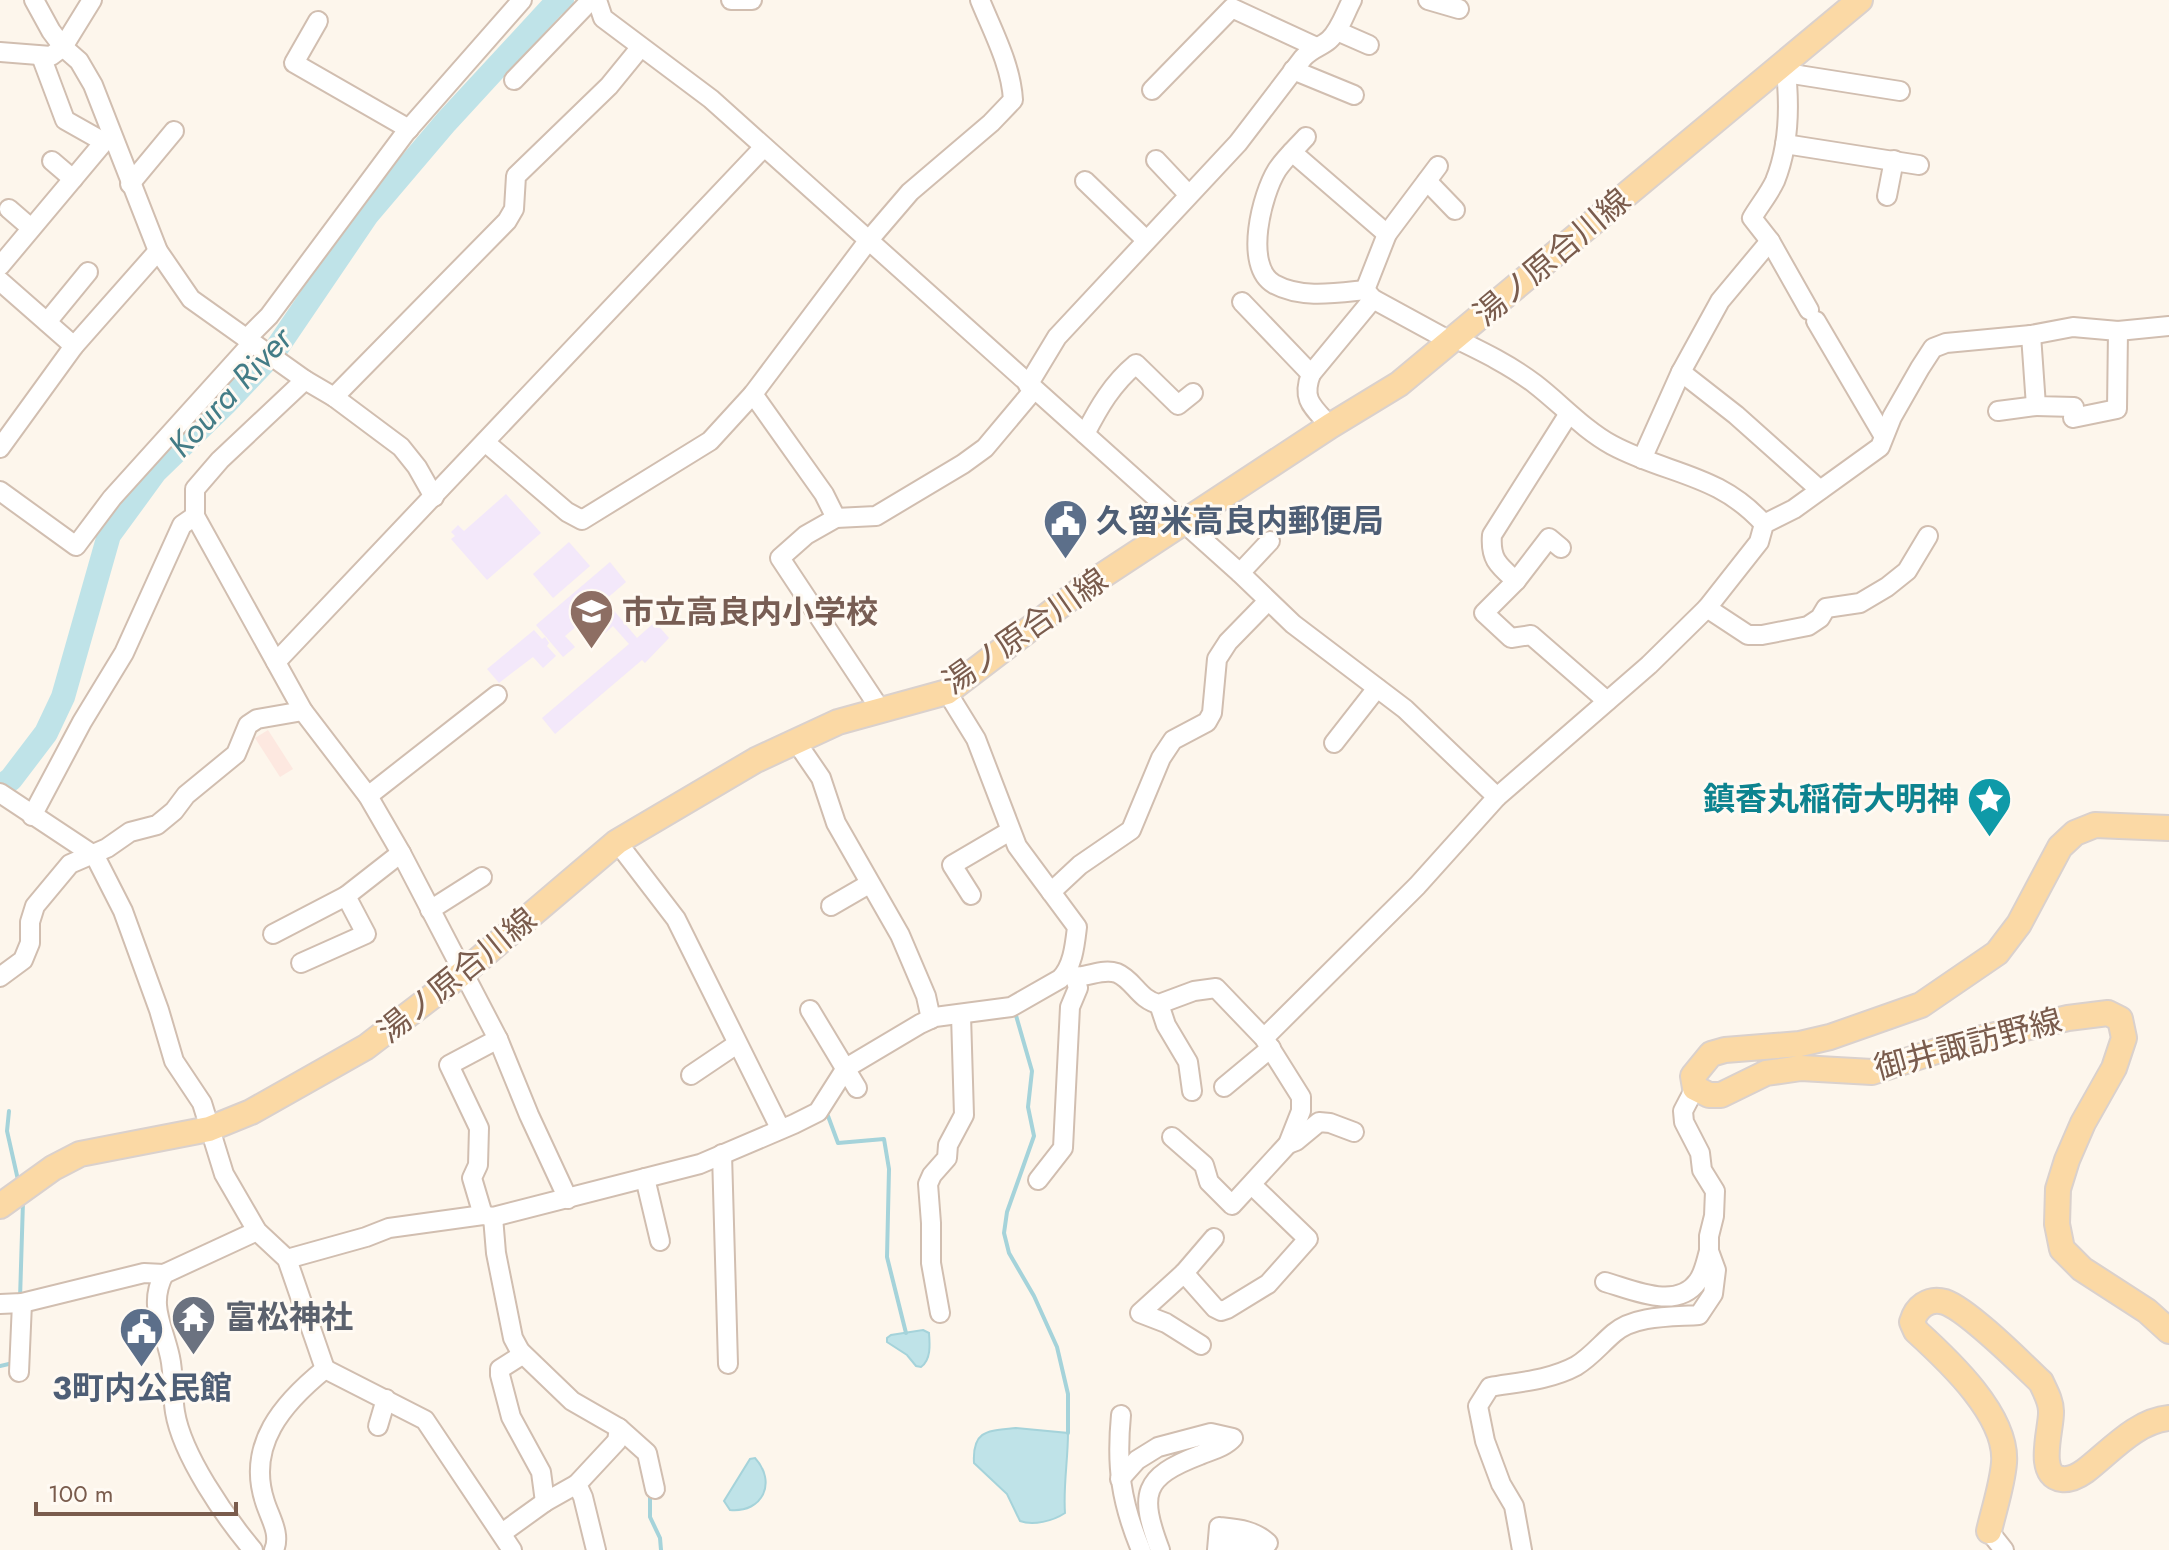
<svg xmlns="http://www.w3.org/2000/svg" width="2169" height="1550" font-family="Jost,'Noto Sans JP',sans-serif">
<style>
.commercial{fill:#fde8e0}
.education{fill:#f3e8fa}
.water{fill:#bfe3e8;stroke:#a5d3da;stroke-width:2}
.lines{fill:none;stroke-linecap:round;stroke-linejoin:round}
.stream{stroke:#a5d3da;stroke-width:4}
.river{stroke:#bfe3e8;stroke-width:24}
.minor-casing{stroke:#d1beb0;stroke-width:22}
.major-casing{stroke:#dad1cd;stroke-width:28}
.minor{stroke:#fff;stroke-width:18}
.major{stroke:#fbd9a5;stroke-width:24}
.labels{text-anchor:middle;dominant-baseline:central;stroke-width:6;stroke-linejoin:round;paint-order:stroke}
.street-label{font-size:32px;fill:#7a5c4d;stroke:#fffaf3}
.service-label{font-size:32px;font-weight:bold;fill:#4e5e75;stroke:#fffaf3;text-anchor:start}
.education-label{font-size:32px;font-weight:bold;fill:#785e54;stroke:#fffaf3;text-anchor:start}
.culture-label{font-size:32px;font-weight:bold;fill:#0d838f;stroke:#fffaf3;text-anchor:end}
.worship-label{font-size:32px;font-weight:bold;fill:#5b616d;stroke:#fffaf3;text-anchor:start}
.water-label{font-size:34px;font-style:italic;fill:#437c86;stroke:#fffaf3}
</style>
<rect width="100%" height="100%" fill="#fdf6ec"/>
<polygon class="commercial" points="268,730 293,769 280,777 255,738"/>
<g class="education">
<polygon points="506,494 541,533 487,580 451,539 455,536 451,532 458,525 464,531"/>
<polygon points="569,542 590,566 553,598 533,574"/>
<polygon points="610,562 626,582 605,600 637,638 655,622 669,638 645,663 642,660 555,734 542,718 629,644 613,626 605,633 595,621 603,614 598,608 565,636 575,647 563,657 536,625"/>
<polygon points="534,630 542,639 545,637 549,643 547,646 556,656 543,668 533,657 499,683 487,669"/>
</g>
<g class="water">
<path d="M923 1330 929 1333C930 1345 931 1360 921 1367L916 1366 907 1355 887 1342V1338L891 1335Z"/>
<path d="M1016 1428 1068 1433C1068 1460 1063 1487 1065 1513 1053 1521 1033 1526 1020 1521L1007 1494 974 1463C972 1429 989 1431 1016 1428Z"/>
<path d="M755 1458C777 1482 763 1513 730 1510L724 1501 750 1459Z"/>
</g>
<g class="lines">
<g class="stream">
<polyline points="1015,1012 1032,1071 1028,1107 1034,1136 1007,1212 1004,1233 1009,1253 1034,1296 1057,1347 1068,1394 1068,1433"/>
<polyline points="9,1111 7,1131 18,1180"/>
<polyline points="828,1116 838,1143 884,1139 889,1169 887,1257 906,1333"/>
<polyline points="20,1299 23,1201"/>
<polyline points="0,1366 13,1363"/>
<polyline points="650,1491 650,1517 660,1538 661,1550"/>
</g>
<polyline class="river" points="0,787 11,779 46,733 63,697 109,535 155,472 225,404 274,352 367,215 446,122 554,5 562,0"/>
<defs>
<g id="minor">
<polyline points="34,0 51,31 63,47 79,61 93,85 158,251 191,299 305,380 334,397 401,447 417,467 434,497"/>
<polyline points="597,0 603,18 711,99 1240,573 1293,624 1405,709 1497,797"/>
<polyline points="731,0 752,0"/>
<polyline points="1428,0 1459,9"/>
<polyline points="318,21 294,63 409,129"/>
<polyline points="1337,31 1369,45"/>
<polyline points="0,52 51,56 63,47 92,0"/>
<polyline points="41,56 65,120 104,142"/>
<path d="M1785 63C1790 102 1790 144 1775 181 1769 194 1759 206 1752 218L1770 241 1809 310"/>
<polyline points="1293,70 1354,95"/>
<polyline points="1786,73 1900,91"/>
<polyline points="514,80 591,0"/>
<polyline points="1152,90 1232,8 1314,46"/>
<path d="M1306 137C1296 148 1285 158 1277 170 1262 194 1243 266 1274 284 1301 299 1336 293 1365 290L1373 299 1450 341"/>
<polyline points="1785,144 1919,165"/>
<polyline points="1292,152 1387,234"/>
<polyline points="1156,160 1188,194"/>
<polyline points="52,161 73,179"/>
<polyline points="1085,181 1145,239"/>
<polyline points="1427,181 1455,210"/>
<polyline points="130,184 174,131"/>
<polyline points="1887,196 1894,160"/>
<polyline points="9,209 31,228"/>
<polyline points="0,266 104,142 114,140"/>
<polyline points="0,281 74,346"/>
<polyline points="1365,290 1387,234 1438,166"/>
<polyline points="1242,302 1311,374 1373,299"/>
<polyline points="1816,321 1883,435"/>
<polyline points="47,322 88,272"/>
<polyline points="2031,335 2036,406 2074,407 2073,418 2117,409 2118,331"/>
<path d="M1454 338C1483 352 1510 365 1535 384 1561 404 1583 429 1612 445 1668 475 1718 473 1764 524"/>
<polyline points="246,339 269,316 406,132 522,0"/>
<polyline points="1681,372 1720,301 1770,241"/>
<path d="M1311 374C1301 400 1313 407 1330 426"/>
<polyline points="305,380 220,460 195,489 195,516 303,711 368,796 401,853 498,1039 529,1115 568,1199"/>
<path d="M1028 385 1057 337 1238 143 1303 58C1312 48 1321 47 1329 40 1340 30 1345 13 1352 0"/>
<polyline points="753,394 824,494 836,518"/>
<polyline points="334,397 507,221 514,209 516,176 609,86 640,48"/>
<polyline points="1998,411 2036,406"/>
<path d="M1085 434C1099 407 1112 384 1136 364L1178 405 1193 393"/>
<path d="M485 442 567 512 582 520 710 441 753 394 868 241 910 192 991 123 1013 100C1011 65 993 32 980 0"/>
<polyline points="0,448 74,346 158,251"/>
<polyline points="1642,459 1681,372 1736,415 1820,490"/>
<polyline points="0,491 76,546 112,498 252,343"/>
<polyline points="1561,548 1549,538 1516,581 1484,613 1511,638 1531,635 1607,701"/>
<polyline points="1240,573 1270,541"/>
<path d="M1516 581C1498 565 1490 559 1492 535L1568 415"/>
<polyline points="1707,608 1748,635 1762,635 1808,626 1820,618 1826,608 1860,603 1887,587 1907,571 1928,536"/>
<polyline points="276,662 764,147"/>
<polyline points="880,709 780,558 806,535 836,518 876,516 963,464 985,448 1032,392"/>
<polyline points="797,743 821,778 836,823 900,935 926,996 931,1019"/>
<polyline points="1334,743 1377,688"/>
<polyline points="0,793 92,854 97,860 123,911 159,1010 174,1061 202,1103 224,1174 257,1231 287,1259 325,1369"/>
<polyline points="368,796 497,695"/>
<polyline points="32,816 82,722 124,653 182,525 195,516"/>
<polyline points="617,842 676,919 780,1128"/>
<polyline points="1051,892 1080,865 1131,830 1161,758 1173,740 1207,722 1212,713 1217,659 1228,642 1268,601"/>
<polyline points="971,895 952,865 1010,831"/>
<polyline points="831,906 869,884"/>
<polyline points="430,910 482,877"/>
<polyline points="273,934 346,896"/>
<polyline points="301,963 366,934 346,896 401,853"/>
<path d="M1066 974C1083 982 1099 967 1117 973 1134 980 1139 1000 1159 1004L1194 991 1216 988 1264 1038 1301 1097V1111L1288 1144 1232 1205 1209 1182 1204 1165 1172 1137"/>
<polyline points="0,977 23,960 30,943 30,922 35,906 70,864 107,848 130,832 157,825 174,811 186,795 236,754 248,725 257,719 303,711"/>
<polyline points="1159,1004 1166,1025 1188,1062 1192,1091"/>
<polyline points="810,1010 857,1088"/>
<polyline points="1264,1038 1417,886 1497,797 1649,665 1707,608 1759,542 1764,524 1794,509 1880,447 1892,417 1920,368 1933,348 1946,343 2031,335 2073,327 2118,331 2169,326"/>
<polyline points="691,1075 737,1044"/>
<polyline points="1224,1087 1271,1048"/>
<polyline points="1288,1144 1296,1141 1319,1122 1330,1123 1354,1132"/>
<polyline points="722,1154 728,1364"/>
<polyline points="645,1178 660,1241"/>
<polyline points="1038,1180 1063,1148 1070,1007 1078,988 1075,978"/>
<polyline points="483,1215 472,1178 478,1165 479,1128 449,1065 498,1039"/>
<polyline points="493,1217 496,1253 513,1338 520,1351 572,1401 619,1428 617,1441 577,1484 583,1497 596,1550"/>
<path d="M287 1259 366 1237 389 1228 483 1215 493 1217 700 1164 794 1124 818 1112 846 1068 920 1024 935 1017 1011 1007 1060 979C1073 967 1075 944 1077 927L1017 846 976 739 947 692"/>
<polyline points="1184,1273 1214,1238"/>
<path d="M164 1274C148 1305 163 1325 170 1357 174 1375 172 1394 175 1412 182 1455 225 1517 253 1550"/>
<path d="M1605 1282C1633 1290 1677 1311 1698 1281 1704 1273 1706 1261 1709 1251"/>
<polyline points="0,1304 22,1303 144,1273 164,1274 257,1231"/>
<polyline points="940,1313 931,1263 931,1223 928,1184 932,1175 947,1158 948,1145 964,1115 961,1015"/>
<polyline points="1201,1345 1166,1323 1140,1313 1184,1273 1215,1308 1221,1311 1227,1309 1268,1284 1308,1239 1252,1185"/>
<polyline points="520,1351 519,1357 500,1369 500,1375 511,1417 541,1472 545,1502"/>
<polyline points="325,1369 425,1420 512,1550"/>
<polyline points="19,1372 22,1303"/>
<path d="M1121 1415C1116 1467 1121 1502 1141 1550"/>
<polyline points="378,1426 386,1399"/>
<polyline points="619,1428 647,1453 655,1489"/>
<path d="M1120 1479 1137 1460 1158 1447 1211 1433 1233 1438C1225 1447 1212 1450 1200 1455 1142 1477 1139 1494 1160 1550"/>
<polyline points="1989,1531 2004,1550"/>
<polyline points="502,1533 545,1502 577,1484"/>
<path d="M274 1550C281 1534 270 1518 265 1502 246 1445 283 1403 325 1369"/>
<path d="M1217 1550 1219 1527C1238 1529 1254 1530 1268 1543L1229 1541 1235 1550"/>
<path d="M1522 1550 1514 1506 1501 1484 1485 1441 1478 1406 1490 1387C1519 1382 1550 1380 1576 1366 1591 1357 1601 1344 1614 1333 1635 1315 1672 1317 1699 1315L1713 1294 1716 1270 1709 1251V1236L1714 1216 1715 1191 1702 1170 1700 1153 1684 1122 1683 1111 1695 1088"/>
</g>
<g id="major">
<polyline points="2169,828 2095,825 2075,833 2060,847 2019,924 1997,953 1921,1005 1830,1037 1800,1044 1725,1050 1711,1054 1693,1076 1695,1088 1709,1095 1721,1095 1766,1073 1801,1068 1872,1072 1961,1043 2068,1018 2108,1013 2120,1019 2124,1038 2114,1068 2083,1123 2067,1160 2058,1189 2057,1224 2062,1249 2082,1269 2147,1311 2169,1331"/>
<polyline points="0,1206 53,1168 80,1154 209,1129 251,1112 366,1047 464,972 617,842 756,760 838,722 947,692 1082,589 1330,426 1399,384 1860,0"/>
<path d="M1989 1531C1994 1509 2002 1486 2004 1463 2008 1416 1949 1361 1916 1331L1912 1322C1916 1308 1928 1297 1945 1302 1968 1310 2021 1363 2041 1382 2045 1391 2051 1401 2051 1411 2052 1428 2035 1476 2062 1479 2071 1480 2078 1476 2085 1471 2110 1452 2136 1421 2169 1418"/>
</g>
</defs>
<use href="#minor" class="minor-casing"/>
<use href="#major" class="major-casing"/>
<use href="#minor" class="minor"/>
<use href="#major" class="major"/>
</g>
<defs>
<symbol id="civic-pin" viewBox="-11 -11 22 30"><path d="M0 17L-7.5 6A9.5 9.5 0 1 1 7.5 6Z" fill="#5c6f8a" stroke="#fffaf3"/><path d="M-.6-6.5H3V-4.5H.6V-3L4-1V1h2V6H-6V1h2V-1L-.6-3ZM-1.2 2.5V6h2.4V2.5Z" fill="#fff"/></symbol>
<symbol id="school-pin" viewBox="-11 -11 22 30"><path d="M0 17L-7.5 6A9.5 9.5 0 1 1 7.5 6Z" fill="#8d6e63" stroke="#fffaf3"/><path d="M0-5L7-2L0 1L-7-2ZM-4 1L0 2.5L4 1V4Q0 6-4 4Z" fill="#fff"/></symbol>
<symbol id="sight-pin" viewBox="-11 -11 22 30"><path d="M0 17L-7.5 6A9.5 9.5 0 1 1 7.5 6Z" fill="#0f9aa8" stroke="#fffaf3"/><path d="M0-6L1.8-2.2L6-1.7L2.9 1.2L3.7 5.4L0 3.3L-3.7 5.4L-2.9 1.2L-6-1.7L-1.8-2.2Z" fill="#fff"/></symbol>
<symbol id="temple-pin" viewBox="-11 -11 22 30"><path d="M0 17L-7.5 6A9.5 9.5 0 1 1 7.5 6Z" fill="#6b7280" stroke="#fffaf3"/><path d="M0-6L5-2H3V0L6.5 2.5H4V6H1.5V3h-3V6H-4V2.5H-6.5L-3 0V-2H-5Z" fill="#fff"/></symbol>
</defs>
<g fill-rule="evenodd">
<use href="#civic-pin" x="1040" y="496" width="51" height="69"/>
<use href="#school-pin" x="566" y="586" width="51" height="69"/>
<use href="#sight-pin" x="1964" y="774" width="51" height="69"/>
<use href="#temple-pin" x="168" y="1292" width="51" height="69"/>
<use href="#civic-pin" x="116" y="1304" width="51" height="69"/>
</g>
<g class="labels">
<g class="street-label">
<text transform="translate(1552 257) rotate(-40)">湯ノ原合川線</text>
<text transform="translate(1025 631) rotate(-35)">湯ノ原合川線</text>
<text transform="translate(457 975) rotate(-39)">湯ノ原合川線</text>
<text transform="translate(1968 1044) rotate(-15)">御井諏訪野線</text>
</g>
<g class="service-label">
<text x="1096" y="521">久留米高良内郵便局</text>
<text x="142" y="1388" text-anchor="middle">3町内公民館</text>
</g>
<g class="education-label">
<text x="622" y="612">市立高良内小学校</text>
</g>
<g class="culture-label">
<text x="1959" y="799">鎮香丸稲荷大明神</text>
</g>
<g class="worship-label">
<text x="225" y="1317">富松神社</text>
</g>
<g class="water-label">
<text transform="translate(230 392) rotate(-47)">Koura River</text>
</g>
</g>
<path d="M36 1502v12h200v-12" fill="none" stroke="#7a5c4d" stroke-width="4"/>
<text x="48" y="1502" font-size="24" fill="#7a5c4d" stroke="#fffaf3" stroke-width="6" paint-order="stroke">100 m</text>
</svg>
